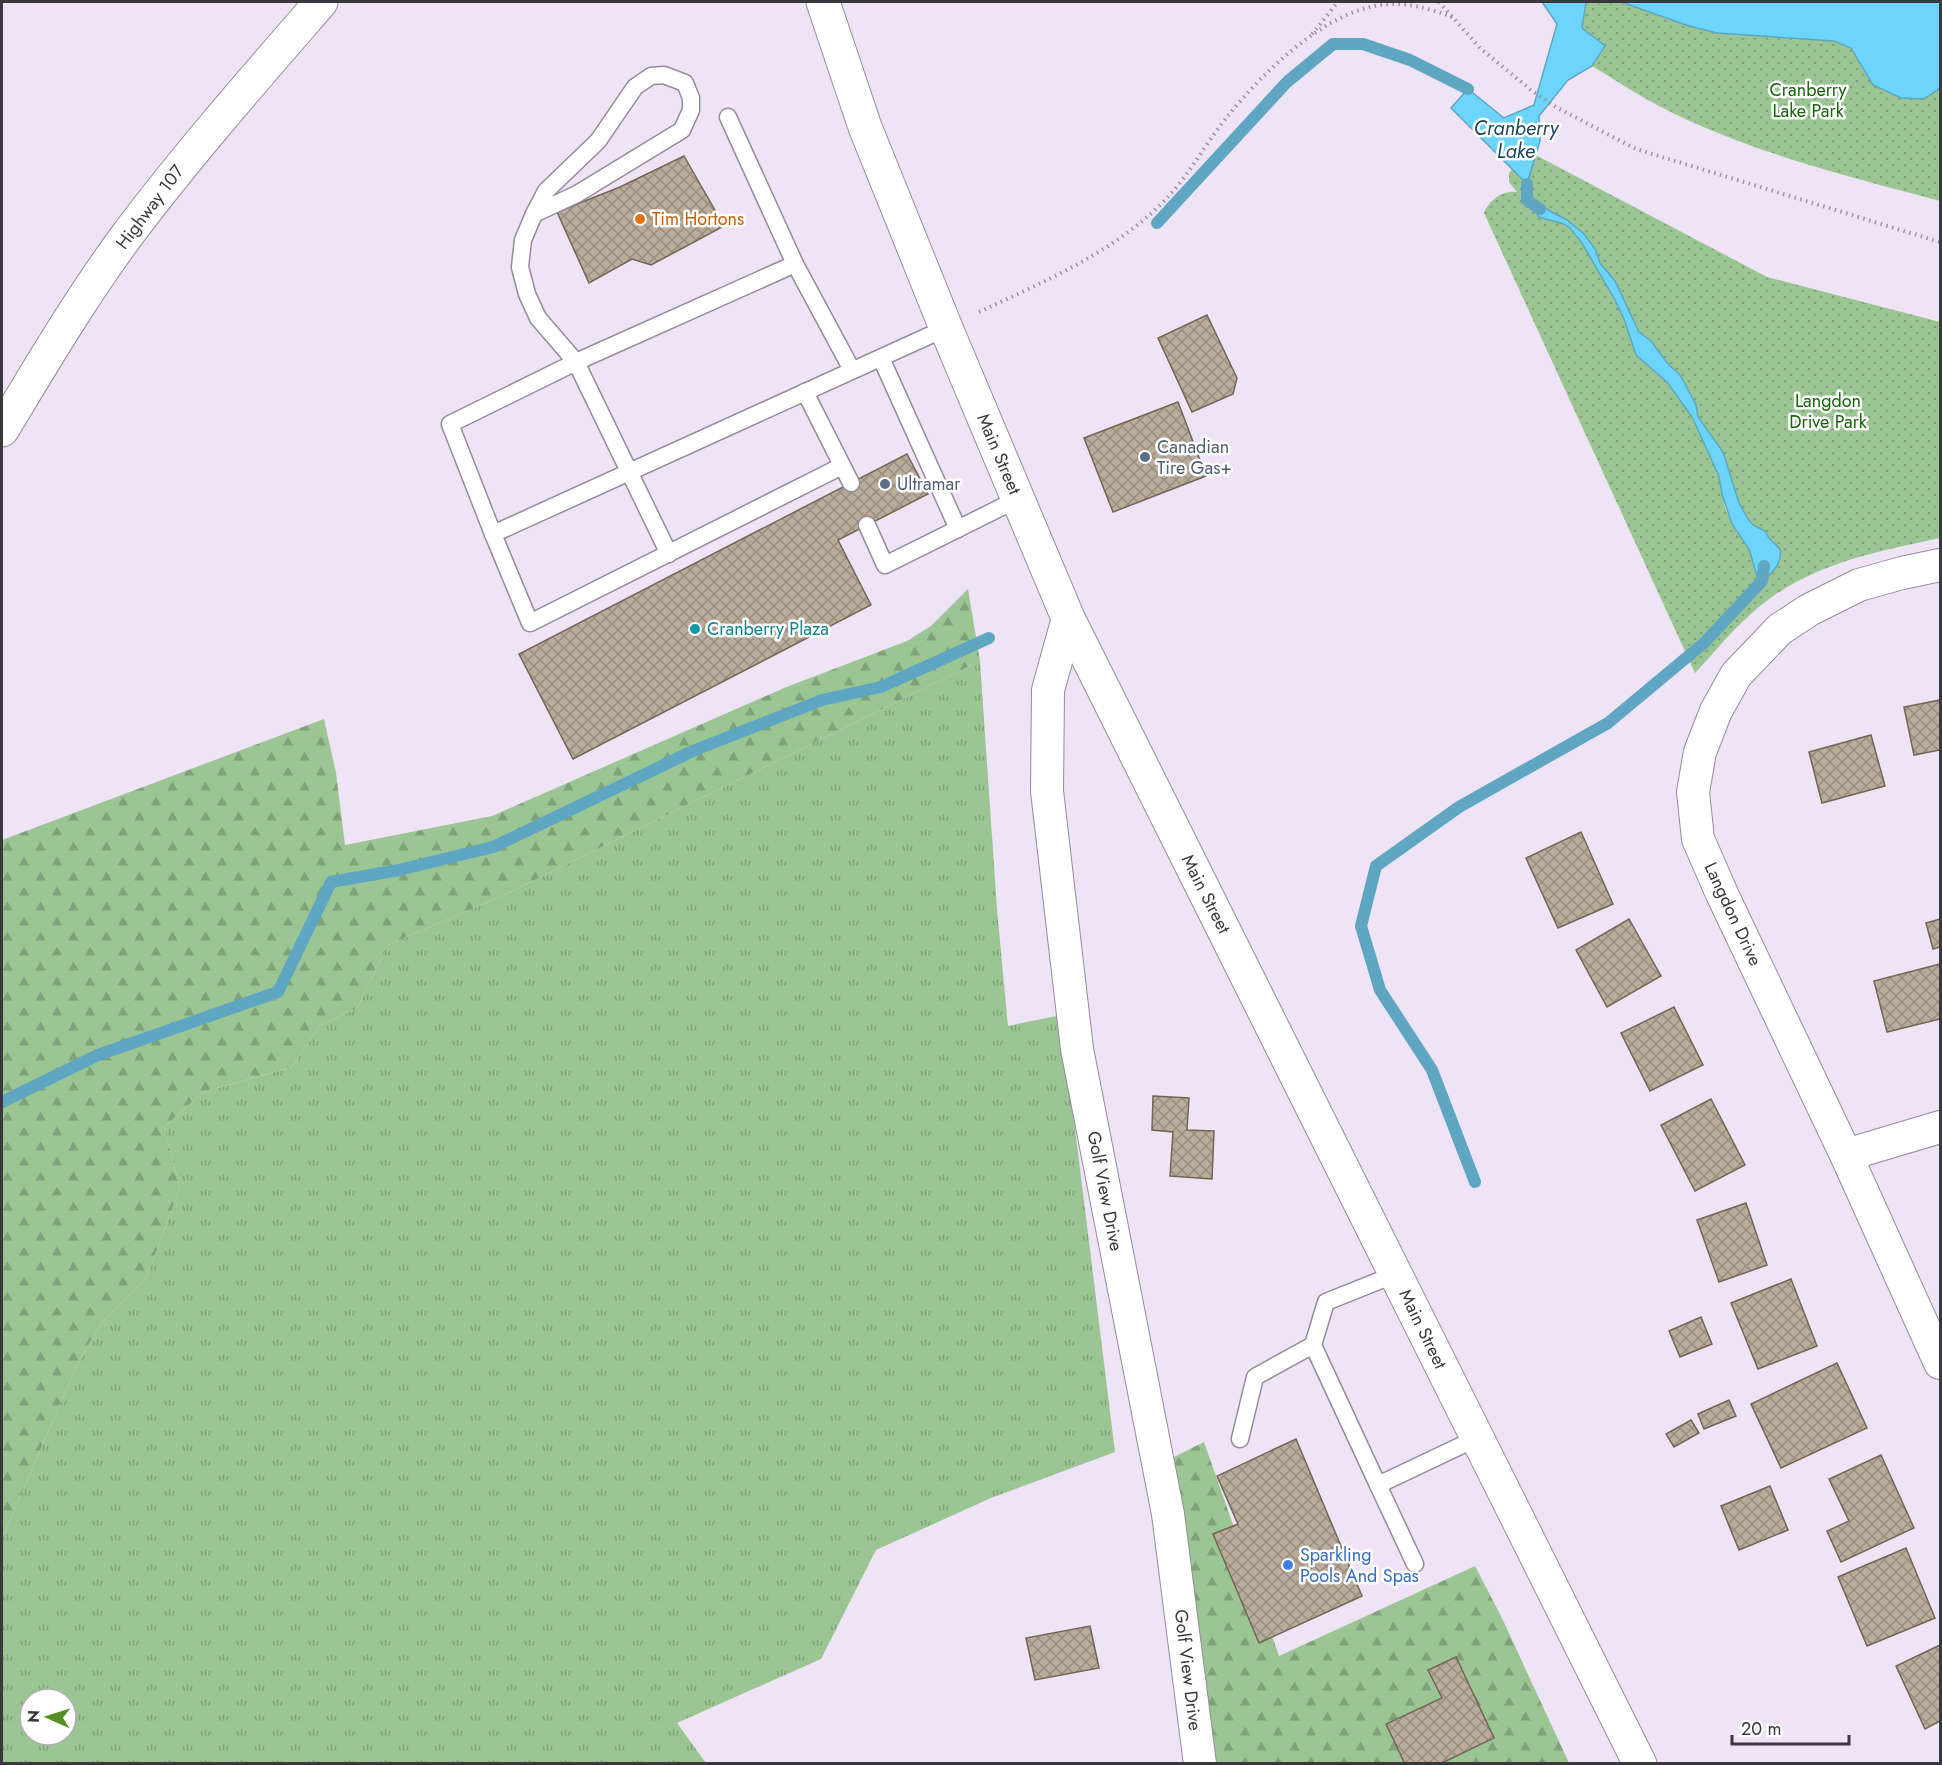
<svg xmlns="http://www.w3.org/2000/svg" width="1942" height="1765" font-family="Jost,sans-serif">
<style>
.grass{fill:url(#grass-tufts);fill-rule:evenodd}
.forest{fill:url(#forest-firs)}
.park{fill:url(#park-dots);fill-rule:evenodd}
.water{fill:#6dd5fb;stroke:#5ea6c2;stroke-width:1.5}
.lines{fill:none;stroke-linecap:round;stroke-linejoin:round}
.stream{stroke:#5ea6c2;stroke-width:12}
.building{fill:url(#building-cross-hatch);stroke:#726656;stroke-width:1.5}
.service-casing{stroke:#968b9d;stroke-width:19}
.minor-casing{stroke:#968b9d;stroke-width:34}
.primary-casing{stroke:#968b9d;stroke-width:35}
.motorway-casing{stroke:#968b9d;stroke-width:35}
.path{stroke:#9b93a1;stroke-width:4;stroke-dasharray:1.5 4.5;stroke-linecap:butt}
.service{stroke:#fff;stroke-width:16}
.minor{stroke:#fff;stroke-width:32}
.primary{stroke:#fff;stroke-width:33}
.motorway{stroke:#fff;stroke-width:33}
.food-dot{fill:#e8710a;stroke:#fff;stroke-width:2}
.service-dot{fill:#5c6f8a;stroke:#fff;stroke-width:2}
.culture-dot{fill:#0f9aa8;stroke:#fff;stroke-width:2}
.shop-dot{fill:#3f7fe0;stroke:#fff;stroke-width:2}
.labels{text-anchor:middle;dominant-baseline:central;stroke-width:5;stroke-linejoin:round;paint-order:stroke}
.park-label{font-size:18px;fill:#166409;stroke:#fff}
.street-label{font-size:18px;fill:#3b373e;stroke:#fff}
.food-label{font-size:18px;fill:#c56008;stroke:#fff;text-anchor:start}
.service-label{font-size:18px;fill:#4e5e75;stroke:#fff;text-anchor:start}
.culture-label{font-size:18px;fill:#0d838f;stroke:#fff;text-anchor:start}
.shop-label{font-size:18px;fill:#366cbe;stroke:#fff;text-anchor:start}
.water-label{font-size:20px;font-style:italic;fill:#194757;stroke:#fff}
</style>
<defs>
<pattern id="grass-tufts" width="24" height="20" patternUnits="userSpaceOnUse" patternTransform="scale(1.5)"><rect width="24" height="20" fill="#9bc694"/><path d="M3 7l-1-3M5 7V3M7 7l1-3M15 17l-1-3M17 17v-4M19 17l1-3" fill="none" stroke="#80a27a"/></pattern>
<pattern id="forest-firs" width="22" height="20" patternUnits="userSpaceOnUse" patternTransform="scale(1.5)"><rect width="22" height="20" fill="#9bc694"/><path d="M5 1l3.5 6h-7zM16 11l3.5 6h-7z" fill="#80a27a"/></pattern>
<pattern id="park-dots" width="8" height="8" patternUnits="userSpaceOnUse" patternTransform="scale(1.5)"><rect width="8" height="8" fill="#9bc694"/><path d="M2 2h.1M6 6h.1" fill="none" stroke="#80a27a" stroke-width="1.8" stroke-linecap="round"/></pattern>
<pattern id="building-cross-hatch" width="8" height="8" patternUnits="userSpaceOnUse" patternTransform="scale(1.5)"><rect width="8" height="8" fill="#b9ac9a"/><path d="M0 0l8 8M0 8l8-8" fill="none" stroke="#988d7f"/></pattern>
</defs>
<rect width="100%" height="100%" fill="#efe3f6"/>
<path class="grass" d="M980 661 997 909 1008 1026 1061 1015 1115 1452 991 1498 876 1550 821 1659 677 1723 706 1763 2 1764V1538L79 1361 101 1324 146 1279 180 1188 164 1127 203 1092 292 1067 319 1026 357 1008 388 945 502 896ZM30 1699H66V1735H30Z"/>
<g class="forest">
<polygon points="968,589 980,661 502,896 388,945 357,1008 319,1026 292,1067 203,1092 164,1127 180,1188 146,1279 101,1324 79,1361 2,1538 2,840 324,719 336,773 345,845 492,816 784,688 907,641 931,626"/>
<polygon points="1204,1442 1279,1656 1475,1566 1501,1616 1569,1763 1210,1763 1168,1460"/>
</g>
<g class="park">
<path d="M1586 2H1621L1689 26 1717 33 1834 41 1851 48 1873 85 1924 99 1940 88V201C1844 175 1748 152 1659 106 1636 94 1614 79 1592 66L1605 46 1582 28Z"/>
<path d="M1528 151 1767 277 1940 322V538C1871 553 1807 564 1752 613 1731 631 1714 653 1695 673L1484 213C1489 200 1503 190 1517 192L1509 182V173ZM1528 200 1542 205 1550 211 1567 220 1584 234 1595 249 1600 263 1615 281 1639 332 1651 341 1668 364 1678 373 1684 381 1696 405 1698 417 1723 453 1739 503 1748 519 1753 525 1765 531 1769 538 1778 547 1781 552 1779 563 1763 581 1758 579 1749 549 1732 524 1725 507 1719 476 1692 417 1667 382 1636 355 1624 319 1615 300 1582 243 1570 228 1564 224 1537 215Z"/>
</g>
<g class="water">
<polygon points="1542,2 1586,2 1582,28 1605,46 1592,66 1568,80 1539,116 1540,141 1527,184 1451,108 1468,89 1504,118 1534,105 1557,24"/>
<polygon points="1621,2 1940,2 1940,88 1924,99 1901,98 1873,85 1851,48 1834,41 1717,33 1689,26"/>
<path d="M1527 200 1542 205 1550 211 1567 220 1584 234 1595 249 1600 263 1615 281 1639 332 1651 341 1668 364 1680 375 1684 382 1696 405 1698 417 1723 452 1739 503 1748 519 1753 525 1765 531 1769 538 1780 549C1783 562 1773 572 1763 581L1758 579 1749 549 1732 524 1722 494 1719 476 1692 417 1667 382 1636 355 1624 319 1615 300 1582 243 1570 228 1564 224 1539 217Z"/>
</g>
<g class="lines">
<g class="stream">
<polyline points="1527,184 1527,200 1540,209"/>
<polyline points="1157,223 1287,82 1333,44 1363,44 1410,60 1468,89"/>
<polyline points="2,1102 98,1055 278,992 331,882 399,870 493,847 695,750 822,700 881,687 989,638"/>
<polyline points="1475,1182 1432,1070 1380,990 1361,926 1376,866 1459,807 1608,723 1704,643 1762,581 1764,566"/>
</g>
</g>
<g class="building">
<polygon points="684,156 724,226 651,265 632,259 589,283 557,212 620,187"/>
<polygon points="1207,315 1237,378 1233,394 1192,412 1158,338"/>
<polygon points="1178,402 1206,476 1113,512 1084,438"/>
<polygon points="907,454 928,494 838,540 871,605 573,759 519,654"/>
<polygon points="1940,700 1940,750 1914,755 1904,707"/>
<polygon points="1871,735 1885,786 1822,803 1809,752"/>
<polygon points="1581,832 1613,904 1558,928 1526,858"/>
<polygon points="1629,919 1661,976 1607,1007 1576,950"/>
<polygon points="1940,919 1940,947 1933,949 1926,923"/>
<polygon points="1940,964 1940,1019 1887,1032 1874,981"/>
<polygon points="1674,1007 1703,1065 1650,1091 1621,1033"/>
<polygon points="1153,1096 1189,1098 1187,1130 1214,1131 1212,1179 1170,1176 1173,1132 1152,1130"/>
<polygon points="1711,1099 1745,1165 1695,1191 1661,1125"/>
<polygon points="1746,1203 1767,1265 1719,1282 1697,1220"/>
<polygon points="1791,1279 1817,1346 1758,1369 1731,1303"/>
<polygon points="1701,1317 1712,1344 1680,1357 1669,1331"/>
<polygon points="1837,1363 1867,1428 1781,1468 1751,1404"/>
<polygon points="1729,1400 1736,1416 1704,1429 1698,1414"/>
<polygon points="1691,1420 1699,1433 1674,1447 1666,1434"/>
<polygon points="1296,1439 1362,1596 1259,1643 1213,1534 1238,1524 1217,1476"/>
<polygon points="1881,1455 1914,1528 1841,1562 1827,1531 1849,1521 1829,1479"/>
<polygon points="1770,1486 1788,1530 1739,1550 1721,1506"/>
<polygon points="1906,1548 1935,1618 1867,1646 1838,1577"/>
<polygon points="1090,1626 1099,1668 1035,1680 1026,1638"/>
<polygon points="1940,1645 1940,1721 1925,1729 1896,1666"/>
<polygon points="1456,1657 1494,1738 1440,1764 1405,1764 1386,1724 1442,1698 1428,1670"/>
</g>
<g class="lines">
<defs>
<g id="service">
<polygon points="664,75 685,83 691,98 691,110 682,130 577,194 534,214 546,191 598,141 635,87 651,76"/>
<polyline points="728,117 795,264 576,362 450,424 493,534 946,328"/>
<polyline points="534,214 523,240 520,267 527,294 538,318 576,362 669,554"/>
<polyline points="795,264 852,370"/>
<polyline points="881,358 958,529"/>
<polyline points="805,392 851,483"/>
<polyline points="867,525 885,565 1018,499"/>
<polyline points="493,534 530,623 842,466"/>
<polyline points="1396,1274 1326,1302 1313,1345 1378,1485 1477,1438"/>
<polyline points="1240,1439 1255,1377 1313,1345"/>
<polyline points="1378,1485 1415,1564"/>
</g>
<g id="minor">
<polyline points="1940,565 1902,573 1859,585 1809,610 1780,629 1736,675 1716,711 1700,752 1693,792 1698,839 1722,894 1846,1155 1940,1363"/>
<polyline points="1068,618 1048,690 1047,791 1077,1049 1168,1514 1200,1764"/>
<polyline points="1846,1155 1940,1127"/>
</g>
<polyline id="primary" points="823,2 865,127 946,328 1068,618 1640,1764"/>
<path id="motorway" d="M2 430C42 364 82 296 128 234 189 153 255 78 321 2"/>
</defs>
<use href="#service" class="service-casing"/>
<use href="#minor" class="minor-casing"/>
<use href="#primary" class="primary-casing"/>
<use href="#motorway" class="motorway-casing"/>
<g class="path">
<polyline points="1439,2 1480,48 1531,90 1554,106 1636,149 1940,242"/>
<polyline points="1312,34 1338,2"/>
<path d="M979 312C1041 283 1108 255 1158 207 1188 179 1202 148 1227 117 1264 71 1332 3 1395 4 1415 4 1435 11 1453 17"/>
</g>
<use href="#service" class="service"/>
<use href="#minor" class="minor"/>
<use href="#primary" class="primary"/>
<use href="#motorway" class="motorway"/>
</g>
<circle class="food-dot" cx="640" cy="219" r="6"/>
<g class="service-dot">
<circle cx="1145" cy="457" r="6"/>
<circle cx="885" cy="484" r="6"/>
</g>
<circle class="culture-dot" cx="695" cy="629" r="6"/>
<circle class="shop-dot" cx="1288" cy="1565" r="6"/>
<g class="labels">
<g class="park-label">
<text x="1808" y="90">Cranberry<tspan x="1808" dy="21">Lake Park</tspan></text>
<text x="1828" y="401">Langdon<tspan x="1828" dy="21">Drive Park</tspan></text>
</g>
<g class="street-label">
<text transform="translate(150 207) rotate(-53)">Highway 107</text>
<text transform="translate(999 454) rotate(67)">Main Street</text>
<text transform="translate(1206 894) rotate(63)">Main Street</text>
<text transform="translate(1733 914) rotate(65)">Langdon Drive</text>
<text transform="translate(1105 1191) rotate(79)">Golf View Drive</text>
<text transform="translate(1423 1329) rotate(64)">Main Street</text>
<text transform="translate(1188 1670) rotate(83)">Golf View Drive</text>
</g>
<g class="food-label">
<text x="652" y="219">Tim Hortons</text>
</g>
<g class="service-label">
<text x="1157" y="447">Canadian<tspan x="1157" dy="21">Tire Gas+</tspan></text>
<text x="897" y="484">Ultramar</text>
</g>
<g class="culture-label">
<text x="707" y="629">Cranberry Plaza</text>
</g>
<g class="shop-label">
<text x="1300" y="1555">Sparkling<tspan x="1300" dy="21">Pools And Spas</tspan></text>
</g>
<g class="water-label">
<text x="1516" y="128">Cranberry<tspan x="1516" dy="23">Lake</tspan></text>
</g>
</g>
<rect width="1942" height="1765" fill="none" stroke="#3b373e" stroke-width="6"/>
<g transform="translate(48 1717) rotate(273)"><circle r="28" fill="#ffffff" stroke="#b1afb2" stroke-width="1.5"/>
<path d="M0-4.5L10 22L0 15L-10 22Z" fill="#578e2a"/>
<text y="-9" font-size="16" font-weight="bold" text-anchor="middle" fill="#3b373e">N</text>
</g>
<path d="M1732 1735v9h117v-9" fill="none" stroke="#3b373e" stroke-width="3"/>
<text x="1741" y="1735" font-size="18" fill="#3b373e" stroke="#ffffff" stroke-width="4.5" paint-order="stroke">20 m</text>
</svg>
